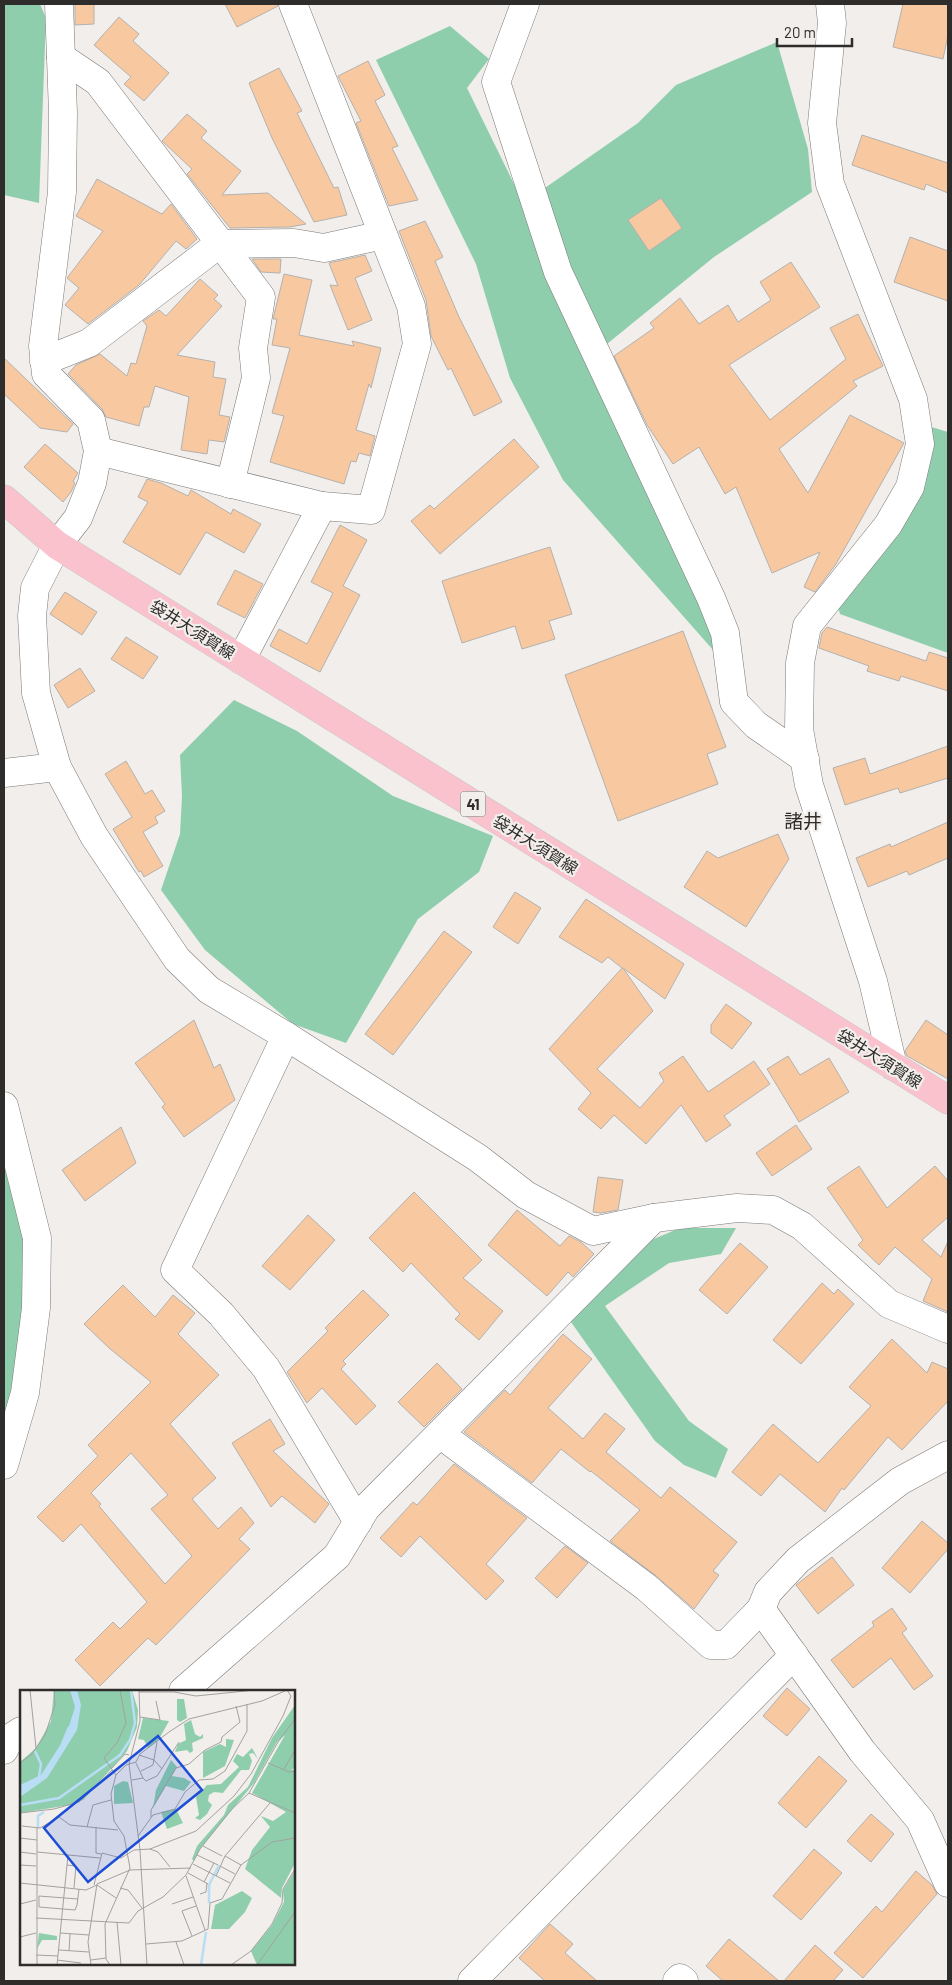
<svg xmlns="http://www.w3.org/2000/svg" width="952" height="1985" font-family="Barlow,'Noto Sans JP',sans-serif">
<style>
.green{fill:#8eceac}
.building{fill:#f8c9a0;stroke:#b4b1ae;fill-rule:evenodd}
.lines{fill:none;stroke-linecap:round;stroke-linejoin:round}
.minor-casing{stroke:#7c7977;stroke-width:29}
.primary-casing{stroke:#c9c8c8;stroke-width:29}
.minor{stroke:#fff;stroke-width:28}
.primary{stroke:#f9c2cd;stroke-width:28}
.labels{text-anchor:middle;dominant-baseline:central;stroke-width:4.5;stroke-linejoin:round;paint-order:stroke}
.shield{fill:#f1eeeb;stroke:#686765;stroke-width:1}
.shield-label{font-size:15px;font-weight:bold;fill:#2e2d2c}
.street-label{font-size:16px;fill:#2e2d2c;stroke:#f1eeeb}
.quarter-label{font-size:19px;fill:#2e2d2c;stroke:#f1eeeb}
.inset-river{fill:none;stroke:#b9ddf5;stroke-width:2.5}
.inset-road{fill:none;stroke:#a3a19f;stroke-width:1}
.view{fill:#1d4ed8;fill-opacity:0.15;stroke:#1d4ed8;stroke-width:2.5}
.inset-edge{fill:none;stroke:#2e2d2c;stroke-width:2.5}
</style>
<rect width="100%" height="100%" fill="#f1eeeb"/>
<g class="green">
<polygon points="4,4 40,4 46,18 39,203 4,195"/>
<polygon points="450,26 489,59 467,88 515,186 561,306 729,668 563,480 510,378 476,264 376,60"/>
<polygon points="777,42 808,149 812,192 714,257 602,348 570,279 542,190 638,123 676,85"/>
<polygon points="928,426 948,432 948,653 840,614 837,604"/>
<polygon points="234,700 297,731 393,796 493,836 479,872 418,919 346,1043 293,1024 205,950 161,890 180,834 182,796 180,755"/>
<polygon points="4,1133 18,1163 32,1336 4,1441"/>
<polygon points="680,1228 736,1228 721,1254 669,1263 605,1306 689,1421 728,1449 716,1478 684,1465 655,1441 571,1322 593,1279 649,1241"/>
</g>
<g class="building">
<polygon points="75,4 94,4 94,24 75,25"/>
<polygon points="225,4 278,4 278,6 237,27"/>
<polygon points="903,4 948,4 948,35 943,59 893,47"/>
<polygon points="119,17 139,34 133,41 169,73 144,101 124,84 131,77 94,45"/>
<polygon points="368,61 385,95 375,101 398,146 392,148 418,200 389,206 356,123 361,121 338,76"/>
<polygon points="279,68 302,111 297,113 334,188 338,187 347,215 314,222 272,138 249,83"/>
<polygon points="187,114 207,131 201,138 241,171 222,195 268,193 306,224 290,227 230,228 187,174 192,169 162,141"/>
<polygon points="862,135 948,163 948,193 926,184 924,190 852,165"/>
<polygon points="97,179 162,214 171,204 197,239 186,249 176,241 139,285 88,324 65,305 79,288 67,278 103,231 76,216"/>
<polygon points="661,198 682,228 649,251 628,220"/>
<polygon points="425,221 443,257 435,261 459,317 502,402 474,416 451,368 448,370 431,336 426,300 399,231"/>
<polygon points="910,237 948,251 948,301 894,282"/>
<polygon points="365,255 372,271 355,278 372,320 348,330 330,285 338,286 329,263"/>
<polygon points="252,259 281,259 280,273 261,272"/>
<polygon points="791,262 820,307 729,365 770,420 846,359 830,328 858,314 883,366 853,381 857,386 779,449 808,493 850,415 904,443 836,564 815,592 804,587 820,552 772,573 736,487 725,494 699,447 673,464 647,425 614,356 654,328 650,323 680,298 699,324 728,305 738,322 771,300 760,282"/>
<polygon points="284,274 312,280 299,335 354,346 352,341 381,348 371,388 369,384 356,430 375,436 370,456 359,453 356,462 351,461 344,484 270,462 284,416 272,413 290,348 272,345 277,319 273,319"/>
<polygon points="200,279 218,295 214,299 222,306 177,355 215,362 213,377 226,379 219,415 230,417 224,442 209,440 207,454 181,450 189,397 155,386 149,407 144,407 139,426 106,417 102,409 68,374 76,365 100,354 127,376 131,363 136,364 147,326 143,321 159,310 166,316"/>
<polygon points="4,358 73,424 67,432 40,428 4,394"/>
<polygon points="514,439 539,467 440,554 411,521 430,505 434,509"/>
<polygon points="45,444 78,473 73,481 75,483 71,492 63,502 24,467"/>
<polygon points="147,479 161,483 188,496 191,490 231,514 233,509 261,524 244,553 206,532 180,575 123,542 148,502 138,497"/>
<polygon points="340,525 367,540 343,586 360,595 320,672 270,646 279,629 307,644 333,593 311,582"/>
<polygon points="550,547 572,614 549,621 555,639 522,649 515,626 462,643 442,581"/>
<polygon points="235,570 263,584 245,618 217,604"/>
<polygon points="65,592 97,612 82,635 50,614"/>
<polygon points="827,627 926,661 929,652 948,658 948,691 901,676 899,681 867,671 869,666 819,648 822,633"/>
<polygon points="683,631 726,747 707,754 718,784 618,821 565,675"/>
<polygon points="126,637 158,657 143,679 111,659"/>
<polygon points="80,668 95,691 68,708 54,685"/>
<polygon points="948,746 948,778 900,793 898,788 845,805 833,768 865,758 870,774"/>
<polygon points="126,761 145,794 152,790 165,811 155,817 158,823 143,832 163,866 144,877 141,871 139,872 113,829 132,817 105,774"/>
<polygon points="948,822 948,858 909,875 907,871 868,887 856,858 890,844 891,847"/>
<polygon points="778,834 789,859 746,927 684,887 707,851 718,858"/>
<polygon points="515,892 541,908 518,944 493,927"/>
<polygon points="586,899 684,964 665,999 623,968 653,1011 597,1069 640,1108 664,1081 659,1073 683,1056 708,1092 754,1061 770,1084 724,1116 731,1125 706,1142 681,1105 646,1144 614,1115 601,1129 578,1109 591,1093 549,1049 622,968 608,957 602,963 559,937"/>
<polygon points="444,931 472,952 393,1055 365,1034"/>
<polygon points="726,1004 752,1023 732,1049 711,1033 711,1025"/>
<polygon points="194,1020 214,1068 220,1064 235,1100 184,1137 162,1107 165,1104 135,1063"/>
<polygon points="926,1020 948,1035 948,1079 907,1056 905,1051"/>
<polygon points="788,1056 800,1075 829,1058 849,1092 799,1122 767,1069"/>
<polygon points="796,1125 812,1149 772,1176 756,1153"/>
<polygon points="121,1127 136,1163 85,1201 62,1170"/>
<polygon points="859,1166 887,1208 935,1166 948,1181 948,1217 922,1240 941,1257 948,1241 948,1312 923,1301 932,1279 895,1247 879,1265 858,1245 863,1240 827,1188"/>
<polygon points="598,1177 623,1180 618,1210 601,1213 593,1212"/>
<polygon points="414,1192 482,1260 463,1278 503,1311 479,1340 455,1319 460,1314 411,1263 403,1272 369,1238"/>
<polygon points="517,1210 560,1246 569,1236 581,1242 594,1254 573,1277 568,1272 547,1296 488,1245"/>
<polygon points="308,1215 335,1240 290,1290 262,1266"/>
<polygon points="740,1243 768,1267 727,1314 699,1290"/>
<polygon points="822,1283 834,1294 838,1289 854,1304 801,1364 773,1340"/>
<path d="M123 1285 155 1317 173 1295 195 1313 178 1334 219 1375 170 1424 216 1478 192 1499 218 1529 241 1507 254 1523 239 1539 250 1549 156 1645 148 1638 100 1686 75 1660 113 1622 120 1629 147 1602 81 1524 63 1542 37 1517 98 1456 88 1445 151 1382 109 1348 84 1324ZM131 1453 168 1495 151 1509 192 1556 165 1584 99 1506 101 1504 91 1493Z"/>
<polygon points="363,1290 389,1315 343,1361 346,1364 341,1369 376,1406 356,1425 322,1388 307,1403 287,1372 328,1331 325,1328"/>
<polygon points="563,1334 592,1359 548,1408 583,1439 605,1413 625,1429 606,1452 661,1498 670,1487 737,1542 713,1571 719,1575 694,1609 655,1575 610,1541 640,1510 591,1471 590,1472 561,1449 532,1483 464,1432 505,1390 510,1395"/>
<polygon points="892,1339 927,1373 932,1362 948,1369 948,1401 902,1450 888,1437 844,1490 842,1488 825,1512 780,1474 761,1496 732,1472 773,1424 818,1463 871,1406 849,1387"/>
<polygon points="437,1363 462,1389 424,1427 398,1402"/>
<polygon points="270,1419 285,1444 273,1451 329,1504 315,1523 282,1496 271,1507 232,1443"/>
<polygon points="454,1464 527,1518 486,1564 504,1581 486,1600 420,1536 401,1557 380,1538 413,1502 417,1505"/>
<polygon points="922,1521 948,1543 948,1549 910,1593 882,1568"/>
<polygon points="565,1546 588,1563 557,1598 535,1578"/>
<polygon points="832,1557 854,1585 818,1614 796,1585"/>
<polygon points="892,1608 907,1629 902,1633 933,1676 914,1690 891,1658 853,1688 831,1660 874,1626 872,1622"/>
<polygon points="787,1688 810,1709 787,1736 763,1716"/>
<polygon points="819,1756 847,1781 806,1828 778,1803"/>
<polygon points="871,1814 894,1834 871,1862 847,1841"/>
<polygon points="814,1849 842,1873 801,1920 773,1896"/>
<polygon points="916,1871 932,1885 937,1894 863,1978 834,1953 876,1906 882,1912"/>
<polygon points="550,1924 573,1944 565,1953 597,1981 545,1981 519,1958"/>
<polygon points="729,1939 779,1981 723,1981 706,1966"/>
<polygon points="815,1945 843,1970 833,1981 784,1981"/>
</g>
<g class="lines">
<defs>
<g id="minor">
<polyline points="59,4 63,113 62,192 43,346 46,374 91,420 98,451 92,483 78,518 57,545 35,588 32,616 36,693 57,767 94,836 177,959 209,990 286,1036 478,1158 526,1195 593,1231 654,1218 737,1208 773,1210 802,1226 889,1304 948,1329"/>
<polyline points="525,4 496,82 558,272 711,598 725,633 734,702 756,725 805,759"/>
<polyline points="830,4 832,23 822,123 830,184 913,399 920,444 910,487 888,525 807,626 800,663 799,729 809,785 873,981 893,1066"/>
<polyline points="61,57 98,82 261,297 253,348 256,378 230,484"/>
<polyline points="44,361 89,343 219,244 294,243 324,248 383,235"/>
<polyline points="98,451 322,506"/>
<polyline points="241,660 322,506 371,510 417,344 411,306 293,4"/>
<polyline points="4,773 57,767"/>
<polyline points="286,1036 175,1270 221,1314 266,1368 358,1522"/>
<polyline points="4,1106 37,1238 36,1308 25,1393 4,1465"/>
<polyline points="440,1434 646,1587 711,1645 726,1645 761,1609"/>
<polyline points="948,1455 900,1481 798,1560 768,1592 761,1609 862,1751 920,1820 948,1883"/>
<polyline points="183,1691 337,1556 366,1508 654,1218"/>
<polyline points="4,1750 10,1738 21,1731"/>
<polyline points="472,1981 794,1655"/>
<polyline points="677,1981 680,1978 684,1981"/>
</g>
<polyline id="primary" points="4,499 57,545 948,1100"/>
</defs>
<use href="#minor" class="minor-casing"/>
<use href="#primary" class="primary-casing"/>
<use href="#minor" class="minor"/>
<use href="#primary" class="primary"/>
</g>
<g class="labels">
<rect class="shield" x="460.5" y="791.5" width="25" height="25" rx="4"/>
<g class="shield-label">
<text x="473" y="804">41</text>
</g>
<g class="street-label">
<text transform="translate(193 629) rotate(32)">袋井大須賀線</text>
<text transform="translate(536 844) rotate(32)">袋井大須賀線</text>
<text transform="translate(880 1058) rotate(32)">袋井大須賀線</text>
</g>
<g class="quarter-label">
<text x="803" y="820">諸井</text>
</g>
</g>
<g transform="translate(20 1690)">
<rect width="275" height="275" fill="#f1eeeb"/>
<path d="M34 0H112L118 20 117 37 107 61 63 110 50 115 0 123V72L16 58 31 31ZM157 9H164L167 28 160 32 157 30ZM275 15V78L271 80H275V173L262 198 261 208 225 179 232 160 250 137 241 126 253 131 266 122 232 103 265 45 257 52 234 93 180 159 174 171 172 169 177 156 204 125 208 115 228 97 252 48ZM123 28 149 31 139 49 128 58 124 50 118 49ZM171 30 175 44 180 47 183 44V48L172 53 173 61 170 63 167 60 155 62 158 54 166 50 164 34ZM206 49 214 50 205 76 183 88V62L200 54 206 57ZM232 58 238 69 233 63 229 64 232 71 229 80H221L203 103 194 102 189 105 188 111 192 115 187 124 180 130 175 128 179 125 176 107 187 95 201 94 219 77 213 71 217 64 223 67ZM151 70 157 77 133 118 136 100ZM152 86 164 88 171 92 164 101 146 96ZM103 91 108 92 113 113 94 114V96ZM156 119 163 133 147 139 141 122ZM275 180V275H237L231 261 252 235 264 212 263 200ZM222 201 232 208 225 222 209 239H191L195 215ZM19 243 37 246V261V250H22L17 259Z" fill="#8eceac"/>
<path d="M50 0H57L61 15 57 40 27 88 0 107V95L21 85 46 46 55 17Z" fill="#b9ddf5"/>
<path class="inset-river" d="M42 54 49 37M15 61 21 74 19 87M0 115 39 108 100 65 110 50 115 33 111 0M18 138V126L24 122M189 213V195L199 175M181 275 186 242"/>
<path class="inset-road" d="M10 0 16 58M119 0 120 31 109 74 120 160 127 275M119 2H154L176 6 235 0M120 27 140 30 136 11M119 65 134 70 142 79M0 73 11 65 25 45 35 15 34 0M116 73 123 88M248 73 269 82 275 81M91 79 105 64 109 65M264 79 275 60M121 81 133 75 137 52M96 85 84 68 97 53 106 33 100 0M112 90 123 88 126 91 137 86 159 52M229 103 275 123M0 123 34 119 59 112 92 80M131 127V120L156 78 169 74 185 60 201 52 202 47 220 32 216 16M2 136 20 138 39 127 50 135 98 140M67 137 73 115 91 110M76 137V163L81 164M17 138V275M118 146 133 125 155 119 165 102 179 90 193 89 205 81 227 41V14M0 148 17 150M183 156 202 166M0 162 16 164M17 162 80 168M177 165 198 175M205 166 250 113M173 174 210 193M0 175 16 176M47 175 56 176 54 198M200 176 215 184M168 183 188 194M166 186 185 240M196 186 205 166 221 175 252 152 275 148M184 192 194 173M0 193 66 200 77 195 96 208M74 195 82 163 101 168 114 160 130 159 138 162 150 177M100 198 108 200 122 218M180 204 186 202 187 193M58 209 19 206V217L55 220 57 215 59 199M0 214 16 210M152 214 173 207M16 228 109 233 118 221 143 207 166 185 180 159 211 120 229 103 258 52 275 29M97 232 101 275M40 243 69 245M172 246 162 221 176 216M0 247 16 243M156 252 164 275M126 254 162 251 188 239 190 213 202 209 221 175M39 260 69 262M49 261 50 244M16 265 38 266M37 270 61 273M71 270 86 268M37 275 48 165M71 275 68 252 77 194 110 180 171 178M90 275 86 269 85 234 110 178 104 146 94 131 91 104 96 85 106 75 116 72 120 64 149 42 169 29 242 11 267 0 271 6 263 26 231 84 214 106 176 141 130 159M211 275 231 261 252 234 262 213 263 199 275 179M237 275 275 222"/>
<path class="view" d="M138 46 182 100 68 192 24 138Z"/>
<rect width="275" height="275" class="inset-edge"/>
</g>
<rect width="952" height="1985" fill="none" stroke="#2e2d2c" stroke-width="10"/>
<path d="M777 38v8h75v-8" fill="none" stroke="#2e2d2c" stroke-width="2.5"/>
<text x="784" y="38" font-size="15" fill="#2e2d2c" stroke="#f1eeeb" stroke-width="4" paint-order="stroke">20 m</text>
</svg>
